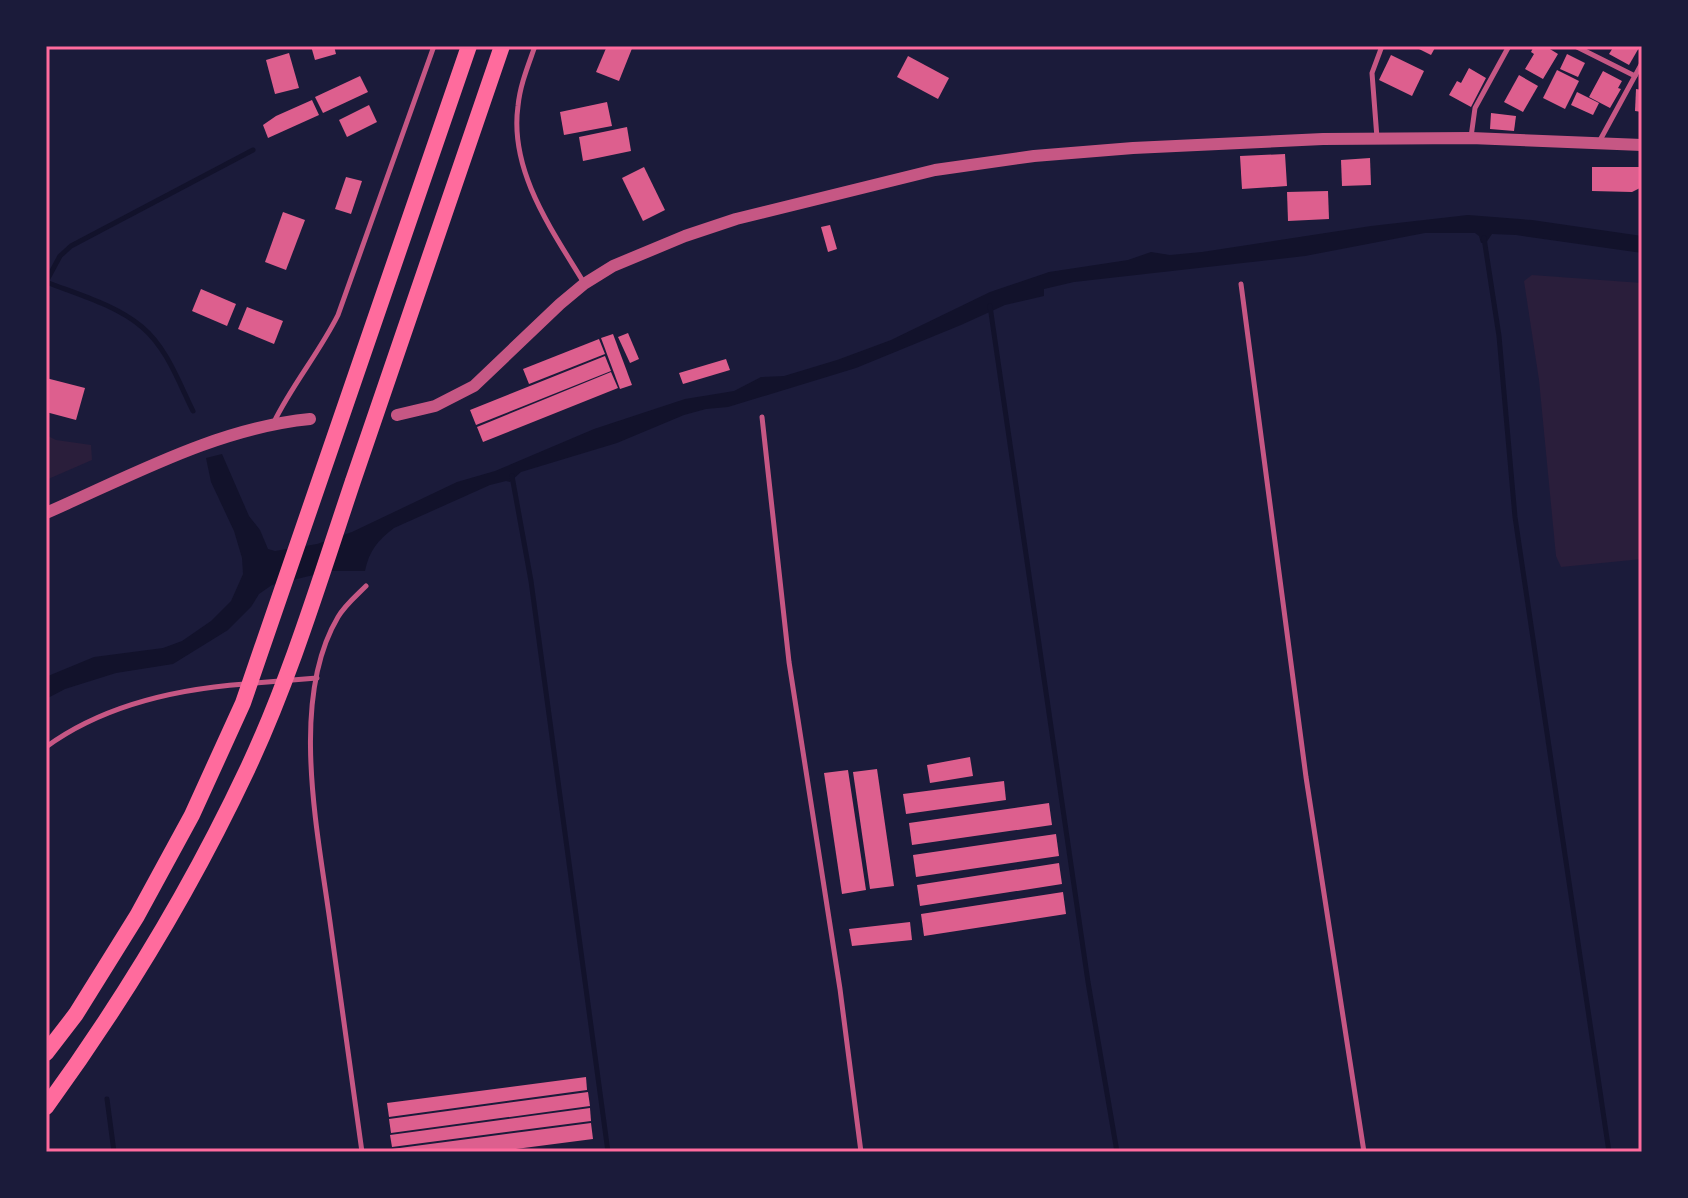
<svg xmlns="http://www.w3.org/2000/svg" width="1688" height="1198" font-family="Barlow,sans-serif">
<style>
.green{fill:#2a1e3b}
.water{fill:#12122b}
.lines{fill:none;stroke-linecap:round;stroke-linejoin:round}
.stream{stroke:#12122b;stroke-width:5}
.building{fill:#dd5f8e}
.service{stroke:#c65784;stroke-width:5}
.tertiary{stroke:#c65784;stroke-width:12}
.trunk{stroke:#ff6b9d;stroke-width:16}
.neatline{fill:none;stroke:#ff6b9d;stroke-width:3}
</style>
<rect width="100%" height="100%" fill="#1b1b3a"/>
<g class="green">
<polygon points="1532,275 1642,283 1642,559 1561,567 1556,556 1539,380 1524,281"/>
<polygon points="46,435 56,440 91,445 92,460 46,480"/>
</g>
<path class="water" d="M1468 215 1532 220 1642 236V253L1516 235 1492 234 1486 243H1481L1479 236 1475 233H1425L1305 256 1074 282 1044 289V296L1005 305 961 325 856 368 728 407 706 409 684 415 617 443 521 472 510 482 506 481 490 485 394 528C378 540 369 551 365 571H330L272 585 259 594 251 607 228 630 173 664 116 673 65 689 46 699 48 676 94 657 163 648 182 641 211 621 231 601 243 574 242 558 234 531 211 482 206 458 222 454 249 516 260 530 268 549 275 551 317 544 352 532 457 482 495 471 594 429 685 399 734 391 761 377 784 376 837 360 891 340 990 292 1049 272 1128 260 1151 252 1170 255 1202 252 1371 226Z"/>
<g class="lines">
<g class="stream">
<polyline points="1484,238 1499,336 1515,517 1609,1152"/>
<polyline points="46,282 60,256 71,246 253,150"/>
<path d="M46 282C77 294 116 305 142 327 167 348 179 383 193 411"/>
<polyline points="990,306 1088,982 1117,1152"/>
<polyline points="512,476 531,581 608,1152"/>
<polyline points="107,1099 114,1152"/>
</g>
</g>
<g class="building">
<polygon points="311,46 334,46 336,54 315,60"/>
<polygon points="607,46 633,46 619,81 596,72"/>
<polygon points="1413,46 1436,46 1431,55"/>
<polygon points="1534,46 1545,46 1558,54 1543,79 1525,69 1534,54 1531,52"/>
<polygon points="1614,46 1640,46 1629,65 1609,54"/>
<polygon points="289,53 299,88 275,94 266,60"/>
<polygon points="1567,54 1585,63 1578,77 1560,69"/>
<polygon points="1391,55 1424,71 1412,96 1379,80"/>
<polygon points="908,56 949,78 938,99 897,77"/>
<polygon points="1469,68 1486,78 1471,107 1449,95 1457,81 1461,83"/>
<polygon points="1557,70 1579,81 1565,109 1543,98"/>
<polygon points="1603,71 1622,81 1618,88 1621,89 1610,108 1589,97"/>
<polygon points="1519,75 1538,86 1523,112 1504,102"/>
<polygon points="360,76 368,92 323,113 315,97"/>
<polygon points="1636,89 1642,90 1642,112 1635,111"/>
<polygon points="1577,92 1599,103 1593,115 1571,105"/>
<polygon points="312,100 319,115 268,138 263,125 276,116"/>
<polygon points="607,102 612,126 564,135 560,112"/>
<polygon points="369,105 377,122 347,137 339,120"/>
<polygon points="1491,113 1516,116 1514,131 1490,129"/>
<polygon points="627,127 631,151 583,161 579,137"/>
<polygon points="1285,154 1287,186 1242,189 1240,156"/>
<polygon points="1370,158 1371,185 1342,186 1341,160"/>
<polygon points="644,167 665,210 643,221 622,178"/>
<polygon points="1592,167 1640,167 1640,188 1632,192 1592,191"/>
<polygon points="346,177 362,181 351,214 335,209"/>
<polygon points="1328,191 1329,219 1288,221 1287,192"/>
<polygon points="283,212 305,220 286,270 265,262"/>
<polygon points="830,225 837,249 828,252 821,227"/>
<polygon points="201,289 236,304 227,326 192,311"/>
<polygon points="247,307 283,321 274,344 238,329"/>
<polygon points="628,333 639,359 630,363 618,337"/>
<polygon points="613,334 632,385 620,389 601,338"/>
<polygon points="599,339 605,354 529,384 523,369"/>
<polygon points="605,356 611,371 476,425 470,410"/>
<polygon points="726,359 730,370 683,384 679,373"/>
<polygon points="611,372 618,388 483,442 477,427"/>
<polygon points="46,378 85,388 76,420 46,412"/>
<polygon points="970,757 973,776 930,783 927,765"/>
<polygon points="877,769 894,886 870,889 853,772"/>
<polygon points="848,770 866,890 842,894 824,773"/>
<polygon points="1004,781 1006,800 906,814 903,794"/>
<polygon points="1049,803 1052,825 912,845 909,823"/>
<polygon points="1056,834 1059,856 916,877 913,855"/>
<polygon points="1059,863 1062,884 920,906 917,885"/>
<polygon points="1063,892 1066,914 924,936 921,914"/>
<polygon points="910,922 912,940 852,946 849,929"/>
<polygon points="586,1077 587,1090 389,1117 387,1103"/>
<polygon points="588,1092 590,1106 391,1133 389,1119"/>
<polygon points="590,1108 591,1121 392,1147 390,1135"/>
<polygon points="591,1123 593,1139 493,1152 392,1152 392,1149"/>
</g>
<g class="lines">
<g class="service">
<path d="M535 46C528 66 520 85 518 106 509 171 552 230 584 283"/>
<polyline points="1575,46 1635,76"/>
<polyline points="1471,137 1475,108 1509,46"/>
<polyline points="1377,138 1372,73 1382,46"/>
<polyline points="1599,142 1642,63"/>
<polyline points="1241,284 1306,777 1364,1152"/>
<polyline points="762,417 789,662 840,989 861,1152"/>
<path d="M274 422C292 385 319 353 338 315L434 46"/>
<polyline points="255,683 317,678"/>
<path d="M46 747C102 706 177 689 245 684"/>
<path d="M362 1152C352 1078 341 1003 331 929 319 837 288 701 338 617 345 605 356 596 366 586"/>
</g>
<g class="tertiary">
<polyline points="397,415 435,406 474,386 560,304 584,284 613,266 685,236 736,219 935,170 1034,156 1133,148 1323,139 1471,138 1642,145"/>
<path d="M46 513C131 476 217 428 310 419"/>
</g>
<g class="trunk">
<polyline points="46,1053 76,1014 137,916 192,815 243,703 469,46"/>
<path d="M46 1107C123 1001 191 889 247 770 290 679 321 576 353 481 403 336 453 191 502 46"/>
</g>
</g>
<rect width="1688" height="1198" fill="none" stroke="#1b1b3a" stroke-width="96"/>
<rect x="48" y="48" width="1592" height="1102" class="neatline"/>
</svg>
